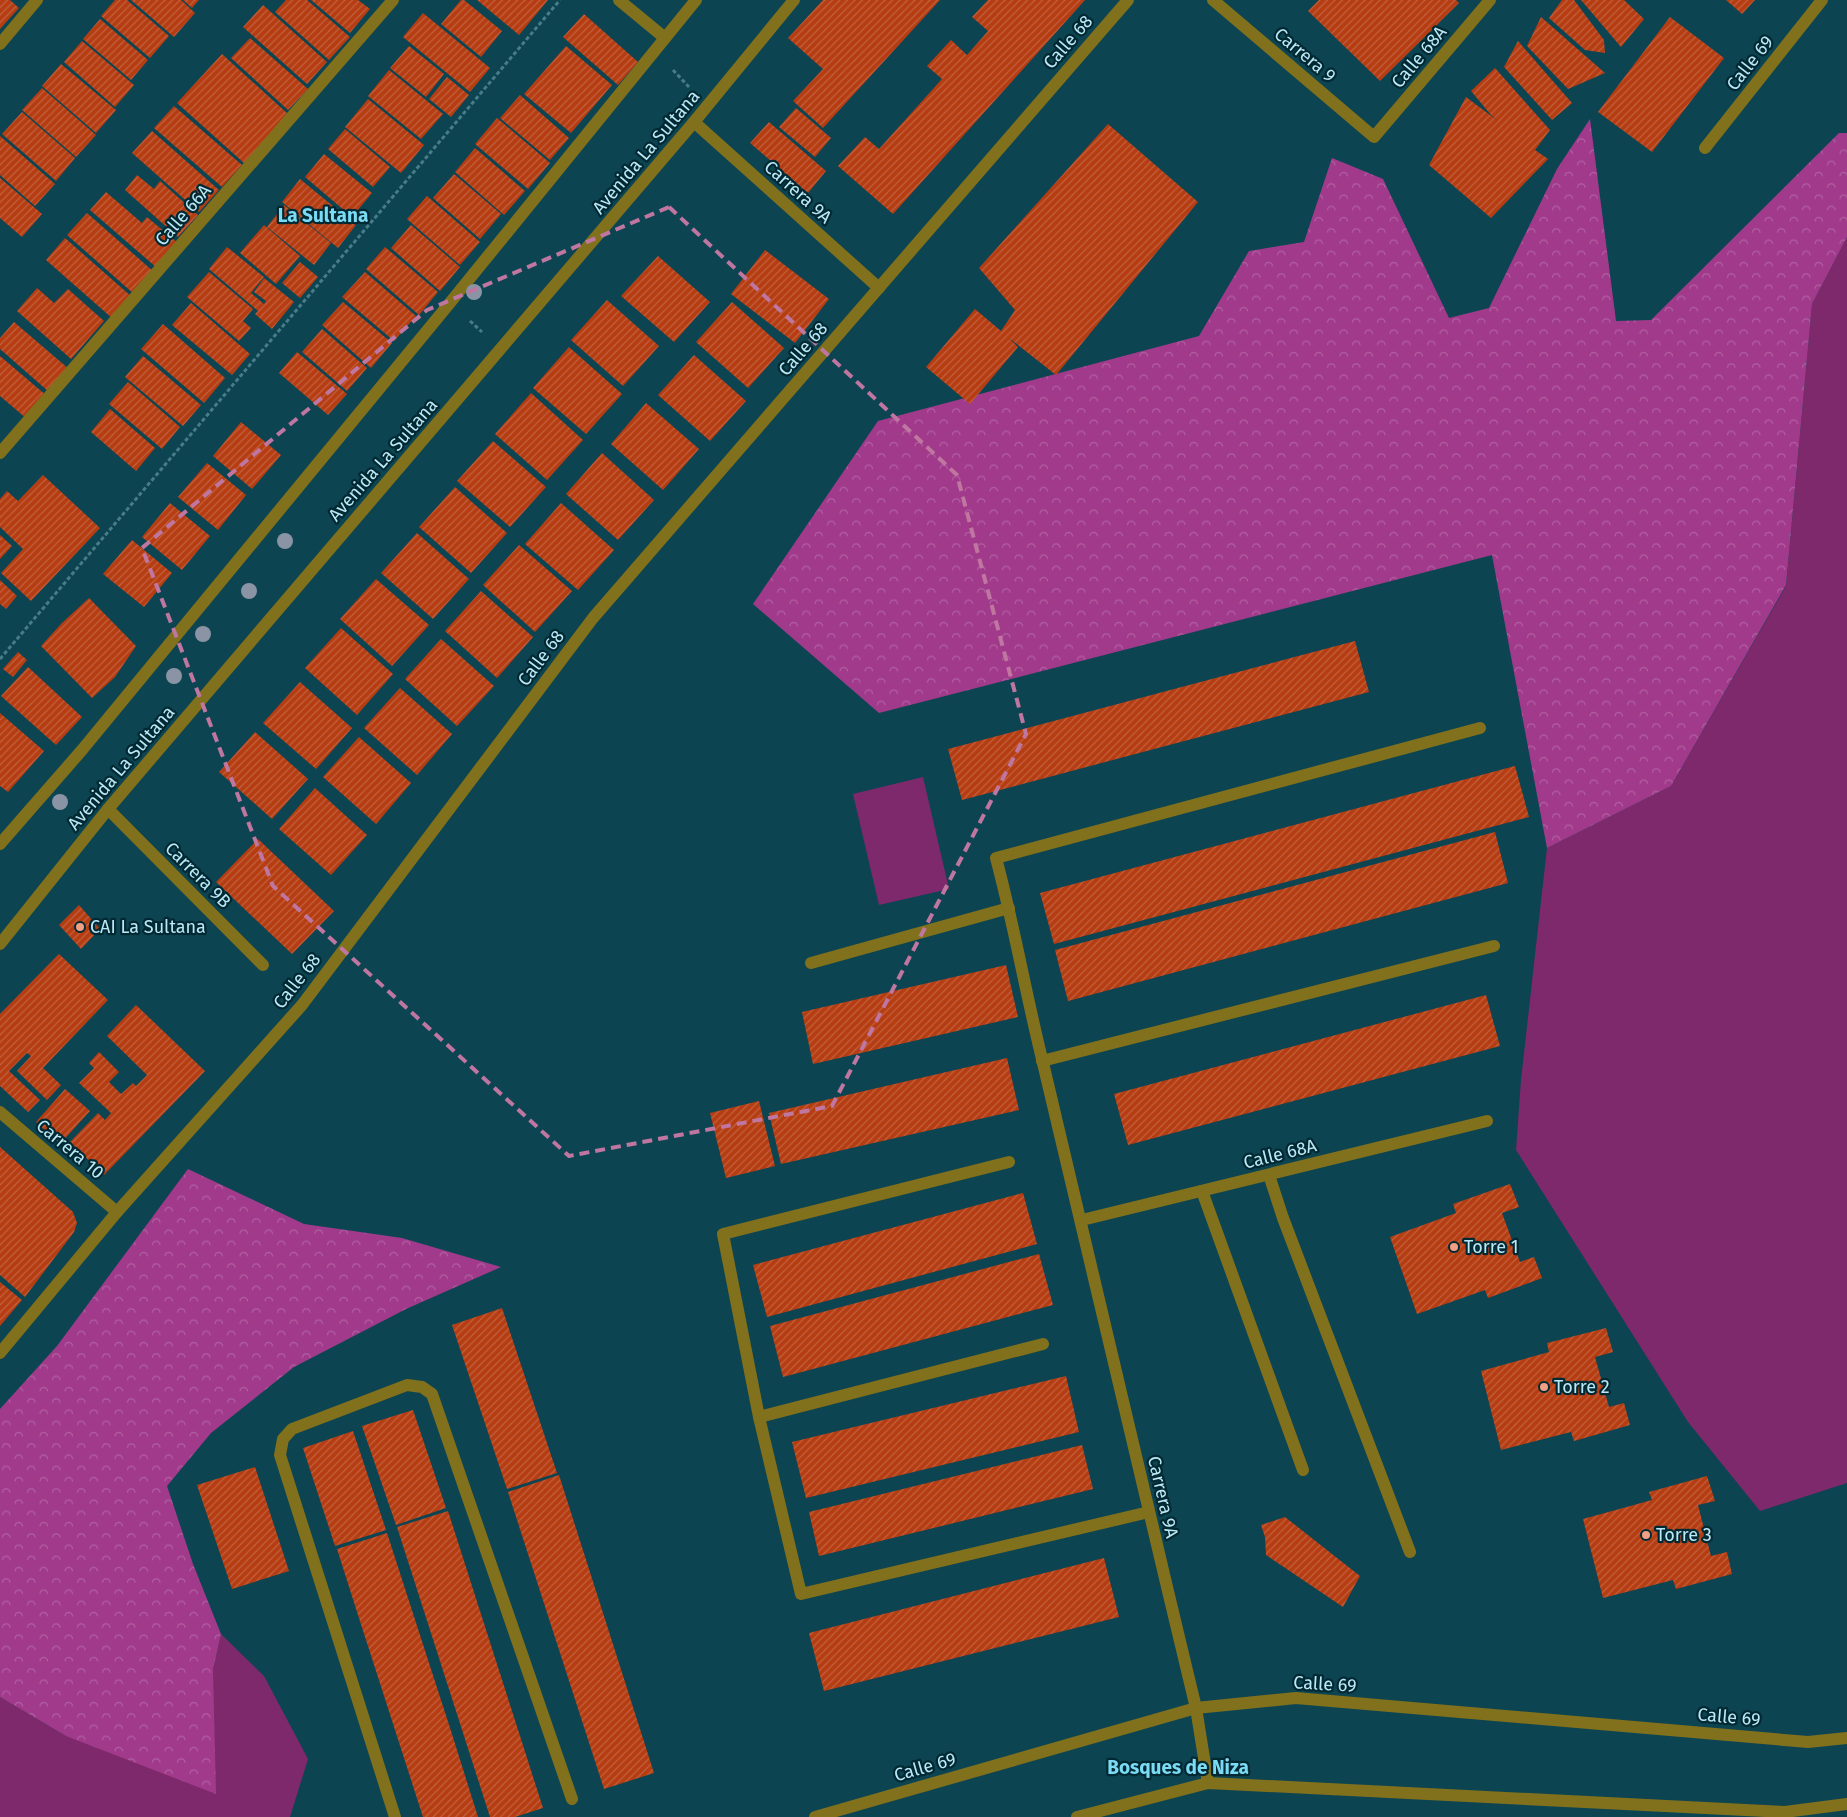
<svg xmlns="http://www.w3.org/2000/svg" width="1847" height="1817" font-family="'Fira Sans',sans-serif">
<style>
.green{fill:#7d296b}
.forest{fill:url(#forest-crowns)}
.building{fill:url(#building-hatch)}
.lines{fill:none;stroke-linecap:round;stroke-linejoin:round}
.path{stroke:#497c89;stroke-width:3;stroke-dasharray:4 2.5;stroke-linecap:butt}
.service{stroke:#81701c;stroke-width:12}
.minor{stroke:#81701c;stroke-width:12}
.tertiary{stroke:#81701c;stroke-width:12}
.tree{fill:#8a94a4}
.marked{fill:none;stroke:#bf76a0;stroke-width:4;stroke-dasharray:10 6;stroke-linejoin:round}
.poi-dot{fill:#f39f85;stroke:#002933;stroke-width:2}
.labels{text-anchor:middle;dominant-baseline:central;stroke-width:4.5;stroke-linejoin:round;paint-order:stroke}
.street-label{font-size:18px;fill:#bce8f5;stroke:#002933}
.poi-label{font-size:18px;fill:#bce8f5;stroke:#002933;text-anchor:start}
.neighbourhood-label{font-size:19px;font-weight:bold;fill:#7bdbf5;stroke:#002933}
</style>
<defs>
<pattern id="forest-crowns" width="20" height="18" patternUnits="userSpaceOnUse" patternTransform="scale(1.25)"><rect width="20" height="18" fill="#a23a8b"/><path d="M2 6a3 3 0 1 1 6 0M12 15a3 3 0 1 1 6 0" fill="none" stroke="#b160a2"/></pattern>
<pattern id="building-hatch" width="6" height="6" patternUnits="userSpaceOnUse" patternTransform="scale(1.25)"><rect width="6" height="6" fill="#b63c11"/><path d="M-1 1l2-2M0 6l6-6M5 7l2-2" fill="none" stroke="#c16240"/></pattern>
</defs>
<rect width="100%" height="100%" fill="#0d4451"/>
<g class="green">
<polygon points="1847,237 1847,1483 1760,1511 1688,1422 1516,1150 1521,1080 1547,848 1671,786 1786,586 1812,304"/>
<polygon points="923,777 949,889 879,905 853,794"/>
<polygon points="221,1634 264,1676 308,1759 290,1817 0,1817 0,1697 66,1736 213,1670"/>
</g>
<g class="forest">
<polygon points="1590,119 1616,321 1651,320 1839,133 1847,133 1847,237 1812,304 1786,585 1671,786 1547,848 1492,555 879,713 753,604 878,421 1199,336 1249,251 1304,242 1332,158 1383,179 1449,318 1489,308 1557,169"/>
<polygon points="188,1169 304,1224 402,1238 501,1267 406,1309 294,1367 211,1433 167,1486 193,1564 221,1634 213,1670 216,1794 66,1736 0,1697 0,1409 57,1346"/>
</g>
<g class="building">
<polygon points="0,0 10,0 19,8 0,29"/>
<polygon points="115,0 127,0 169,36 150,58 101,16"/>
<polygon points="131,0 181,0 195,13 174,37"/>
<polygon points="183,0 199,0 192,8"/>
<polygon points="286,0 307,0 350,37 329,60 275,12"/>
<polygon points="311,0 358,0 370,9 350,33"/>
<polygon points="461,0 464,0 502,31 481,57 441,24"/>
<polygon points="477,0 548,0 519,35"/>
<polygon points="823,0 940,0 823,128 793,101 823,69 788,38"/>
<polygon points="988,0 1085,0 893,214 838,166 865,137 879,149 942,79 927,66 951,40 967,55 988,31 972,17"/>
<polygon points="1319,0 1456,0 1459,3 1380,81 1308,11"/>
<polygon points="1562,0 1574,0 1604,40 1605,53 1585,50 1549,18"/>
<polygon points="1581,0 1624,0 1644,19 1621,47"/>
<polygon points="1726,0 1755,0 1742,14"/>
<polygon points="263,5 327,62 307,84 243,27"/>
<polygon points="423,13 490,68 470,92 403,37"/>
<polygon points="584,14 638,62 618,85 563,37"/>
<polygon points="1541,17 1605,73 1568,89 1527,46"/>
<polygon points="1670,17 1724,58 1652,152 1598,112"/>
<polygon points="100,19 148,60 131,80 83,39"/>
<polygon points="250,38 308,89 288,110 231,58"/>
<polygon points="82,41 134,85 115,107 64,62"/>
<polygon points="1518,41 1572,103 1552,120 1504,67"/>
<polygon points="409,46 444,74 426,97 390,68"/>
<polygon points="566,46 612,85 571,133 524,94"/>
<polygon points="222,54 288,114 244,163 177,103"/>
<polygon points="61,64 116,110 96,133 42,86"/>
<polygon points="1495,68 1550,130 1535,150 1548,159 1491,218 1429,165 1466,97 1498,121 1491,115 1471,91"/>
<polygon points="389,70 443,114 421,139 368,96"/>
<polygon points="447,77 469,95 451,117 429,99"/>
<polygon points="42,88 96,135 76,157 22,110"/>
<polygon points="520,95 569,138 550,160 500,118"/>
<polygon points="368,99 424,145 401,173 345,127"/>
<polygon points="174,106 242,165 222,187 154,128"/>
<polygon points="796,108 831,138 815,157 779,127"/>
<polygon points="22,112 75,158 56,181 2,134"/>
<polygon points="497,118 550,163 528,189 475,144"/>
<polygon points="769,122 826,171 808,193 750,143"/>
<polygon points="1108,124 1198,202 1056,375 1009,338 1018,347 970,404 926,367 975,309 1001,331 1015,310 979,268"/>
<polygon points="345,129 390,167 373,187 328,149"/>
<polygon points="152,131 219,190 199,212 132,153"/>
<polygon points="0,136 55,184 35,206 0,175"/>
<polygon points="475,148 525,191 504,215 455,172"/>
<polygon points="324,154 372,193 352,217 305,177"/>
<polygon points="454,174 501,214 480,239 433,198"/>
<polygon points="137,175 154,189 160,181 198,215 178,237 125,190"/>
<polygon points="0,178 42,214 22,237 0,218"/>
<polygon points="300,179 356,225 338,248 282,202"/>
<polygon points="106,192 142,223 147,217 179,244 157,268 90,210"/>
<polygon points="427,196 480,242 460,265 407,219"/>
<polygon points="284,205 331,243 314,265 267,227"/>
<polygon points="87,213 154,272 134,294 67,235"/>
<polygon points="264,225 300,256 276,284 240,253"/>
<polygon points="411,225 460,267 440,291 391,248"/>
<polygon points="65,238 132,297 113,319 46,260"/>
<polygon points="227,247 264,277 251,293 264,304 266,301 254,292 264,278 294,302 272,329 255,314 258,311 209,269"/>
<polygon points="385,247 438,292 419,315 366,269"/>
<polygon points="765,250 829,299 795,343 731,294"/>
<polygon points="658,256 710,302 674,342 621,296"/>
<polygon points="300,262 318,277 300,298 282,283"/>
<polygon points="209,272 253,309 243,321 251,328 239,341 187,297"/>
<polygon points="365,272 416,316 394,341 342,297"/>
<polygon points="37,288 54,303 68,289 104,321 71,359 17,311"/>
<polygon points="607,300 659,346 623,386 571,340"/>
<polygon points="343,302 392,343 371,368 322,325"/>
<polygon points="732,302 784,348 748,388 696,342"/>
<polygon points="191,303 250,354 232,375 172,325"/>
<polygon points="14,322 69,369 49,392 0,349 0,338"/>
<polygon points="163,324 225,378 204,403 141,349"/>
<polygon points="322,329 367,368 347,391 302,352"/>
<polygon points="569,347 622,394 586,434 533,388"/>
<polygon points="297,352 347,394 328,415 279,373"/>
<polygon points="694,355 746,401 710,441 658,395"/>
<polygon points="0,356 47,396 27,419 0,396"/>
<polygon points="143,356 201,405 183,426 125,377"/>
<polygon points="128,382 180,427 162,449 109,404"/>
<polygon points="531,393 583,440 547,480 495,434"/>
<polygon points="646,403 699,449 663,490 611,444"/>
<polygon points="110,409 155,448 136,471 91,432"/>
<polygon points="241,422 281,455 252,489 213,456"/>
<polygon points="493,441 546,487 510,527 457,481"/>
<polygon points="602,453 654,500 618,540 566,494"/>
<polygon points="207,463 246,495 218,530 178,497"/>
<polygon points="43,475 100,528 31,601 1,573 23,549 0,527 0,499 7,491 18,501"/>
<polygon points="455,487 507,533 471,573 419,527"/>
<polygon points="170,503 210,536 182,570 142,537"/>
<polygon points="561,503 614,550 578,590 525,544"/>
<polygon points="417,533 469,579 433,619 381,573"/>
<polygon points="0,535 12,546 0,559"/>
<polygon points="132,540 172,573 144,607 103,574"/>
<polygon points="519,545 572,591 535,632 483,585"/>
<polygon points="376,579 429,625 392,666 340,619"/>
<polygon points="0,580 17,596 6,609 0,604"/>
<polygon points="481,591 533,637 497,678 445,631"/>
<polygon points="89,598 136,646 115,677 92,698 41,646 62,623"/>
<polygon points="341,628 393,674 357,715 305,668"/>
<polygon points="441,639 494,686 457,726 405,679"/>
<polygon points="1355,641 1369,692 962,800 948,749"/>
<polygon points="18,652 27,660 13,677 3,669"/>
<polygon points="28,667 82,717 56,745 1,696"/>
<polygon points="300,682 352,728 316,769 263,723"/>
<polygon points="400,688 452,734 417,775 364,728"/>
<polygon points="0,713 44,751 8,792 0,786"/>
<polygon points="255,732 308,779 272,819 219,772"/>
<polygon points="359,737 411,783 376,824 323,777"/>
<polygon points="1515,766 1529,817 1054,944 1040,893"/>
<polygon points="315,788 367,835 331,875 279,829"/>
<polygon points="1495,832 1508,883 1068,1001 1055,950"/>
<polygon points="258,839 334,911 292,954 216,882"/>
<polygon points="79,905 100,929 81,949 59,925"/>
<polygon points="59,954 108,1000 43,1068 61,1085 47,1100 17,1071 31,1056 27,1053 9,1071 40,1100 28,1112 0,1086 0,1014"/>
<polygon points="1006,965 1018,1017 813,1064 802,1012"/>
<polygon points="1486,995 1500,1046 1128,1145 1114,1094"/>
<polygon points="136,1005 205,1071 104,1175 70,1142 98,1113 105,1120 111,1113 79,1083 94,1068 89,1063 99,1052 119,1072 109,1082 121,1094 133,1083 136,1086 147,1075 107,1036"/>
<polygon points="1007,1058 1019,1110 781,1164 769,1113"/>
<polygon points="65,1089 90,1111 60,1144 36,1122"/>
<polygon points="759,1101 775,1166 726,1178 710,1113"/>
<polygon points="0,1147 73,1212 77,1223 74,1232 25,1297 0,1275"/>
<polygon points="1510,1184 1519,1207 1502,1213 1520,1262 1534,1257 1542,1278 1488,1298 1485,1290 1417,1314 1390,1237 1456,1213 1453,1204"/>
<polygon points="1023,1193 1037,1244 767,1317 753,1265"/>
<polygon points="1039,1254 1053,1305 783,1377 770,1326"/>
<polygon points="0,1282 22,1300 0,1326"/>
<polygon points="502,1308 557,1473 507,1489 452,1325"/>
<polygon points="1606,1328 1613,1352 1595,1357 1609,1407 1624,1403 1630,1425 1574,1441 1571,1432 1501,1450 1481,1371 1549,1352 1547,1343"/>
<polygon points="1066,1376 1079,1432 806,1498 792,1442"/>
<polygon points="413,1410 446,1508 396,1525 362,1426"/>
<polygon points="353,1431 386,1530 335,1546 303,1448"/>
<polygon points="1082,1445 1093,1489 819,1556 809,1512"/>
<polygon points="255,1467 289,1571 232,1589 197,1485"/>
<polygon points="559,1475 654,1773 604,1789 508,1492"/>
<polygon points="1707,1476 1715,1501 1698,1505 1711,1556 1727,1552 1732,1574 1676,1589 1673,1580 1603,1598 1583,1519 1652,1500 1649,1492"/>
<polygon points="448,1511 543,1808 515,1817 490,1817 397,1527"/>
<polygon points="1285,1517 1360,1576 1343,1607 1266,1555 1265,1537 1261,1525"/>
<polygon points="387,1533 451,1731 478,1817 423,1817 358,1615 337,1549"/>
<polygon points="1104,1558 1119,1617 824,1691 809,1633"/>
</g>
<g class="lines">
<g class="path">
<polyline points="673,70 689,87"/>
<polyline points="470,321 482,332"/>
<polyline points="0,659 560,0"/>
</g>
<g class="service">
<polyline points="1269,1175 1283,1218 1410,1552"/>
<polyline points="1202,1191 1303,1470"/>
</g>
<g class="minor">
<polyline points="619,0 665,38"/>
<polyline points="1213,0 1374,137 1490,0"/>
<polyline points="694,122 879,288"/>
<polyline points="1705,148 1822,0"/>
<polyline points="0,453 393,0"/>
<polyline points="108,809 263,965"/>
<polyline points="811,963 1009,908"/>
<polyline points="1042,1061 1494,946"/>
<polyline points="0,1112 117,1212"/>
<polyline points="1009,1162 723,1234 759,1417 801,1594 1149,1512"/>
<polyline points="1082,1220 1487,1121"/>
<polyline points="0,1353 117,1212 302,1005 593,618 1128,0"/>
<polyline points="759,1417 1043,1344"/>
<path d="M1208 1783 1196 1708C1144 1493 1095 1277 1043 1063 1026 995 1014 925 996 858L1480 728"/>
<polyline points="395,1817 280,1455 283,1439 292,1429 407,1385 422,1387 432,1394 572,1799"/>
<polyline points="815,1817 1196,1708 1296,1698 1808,1742 1847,1738"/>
<polyline points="1077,1817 1208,1783 1785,1812 1847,1804"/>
</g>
<g class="tertiary">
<polyline points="0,44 37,0"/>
<polyline points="0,844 82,750 449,304 696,0"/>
<polyline points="0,944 108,809 694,122 794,0"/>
</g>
</g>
<g class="tree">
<circle cx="474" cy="292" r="8"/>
<circle cx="285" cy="541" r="8"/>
<circle cx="249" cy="591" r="8"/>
<circle cx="203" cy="634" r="8"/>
<circle cx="174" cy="676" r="8"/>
<circle cx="60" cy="802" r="8"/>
</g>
<path class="marked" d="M669 207 957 475 1026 734 832 1106 569 1156 273 886 142 548 427 310Z"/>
<g class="poi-dot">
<circle cx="80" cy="927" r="5"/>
<circle cx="1454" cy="1247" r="5"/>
<circle cx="1544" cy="1387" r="5"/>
<circle cx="1646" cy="1535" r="5"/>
</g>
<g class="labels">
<g class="street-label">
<text transform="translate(1068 42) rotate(-49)">Calle 68</text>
<text transform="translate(1305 55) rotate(40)">Carrera 9</text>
<text transform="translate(1419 57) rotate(-50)">Calle 68A</text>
<text transform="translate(1750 63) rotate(-52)">Calle 69</text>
<text transform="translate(646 152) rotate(-50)">Avenida La Sultana</text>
<text transform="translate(798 192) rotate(42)">Carrera 9A</text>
<text transform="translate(183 215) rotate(-49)">Calle 66A</text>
<text transform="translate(803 349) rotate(-49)">Calle 68</text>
<text transform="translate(383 460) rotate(-49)">Avenida La Sultana</text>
<text transform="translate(541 658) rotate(-53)">Calle 68</text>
<text transform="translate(121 768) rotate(-50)">Avenida La Sultana</text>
<text transform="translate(198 875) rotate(45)">Carrera 9B</text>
<text transform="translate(297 981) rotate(-52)">Calle 68</text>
<text transform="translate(70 1149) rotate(40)">Carrera 10</text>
<text transform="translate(1280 1154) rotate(-14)">Calle 68A</text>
<text transform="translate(1163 1497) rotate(77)">Carrera 9A</text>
<text transform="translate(1325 1684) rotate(3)">Calle 69</text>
<text transform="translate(1729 1717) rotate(5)">Calle 69</text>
<text transform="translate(925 1767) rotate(-16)">Calle 69</text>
</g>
<g class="poi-label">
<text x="90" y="927">CAI La Sultana</text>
<text x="1464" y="1247">Torre 1</text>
<text x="1554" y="1387">Torre 2</text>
<text x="1656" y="1535">Torre 3</text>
</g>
<g class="neighbourhood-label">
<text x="323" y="215">La Sultana</text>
<text x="1178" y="1767">Bosques de Niza</text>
</g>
</g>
</svg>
